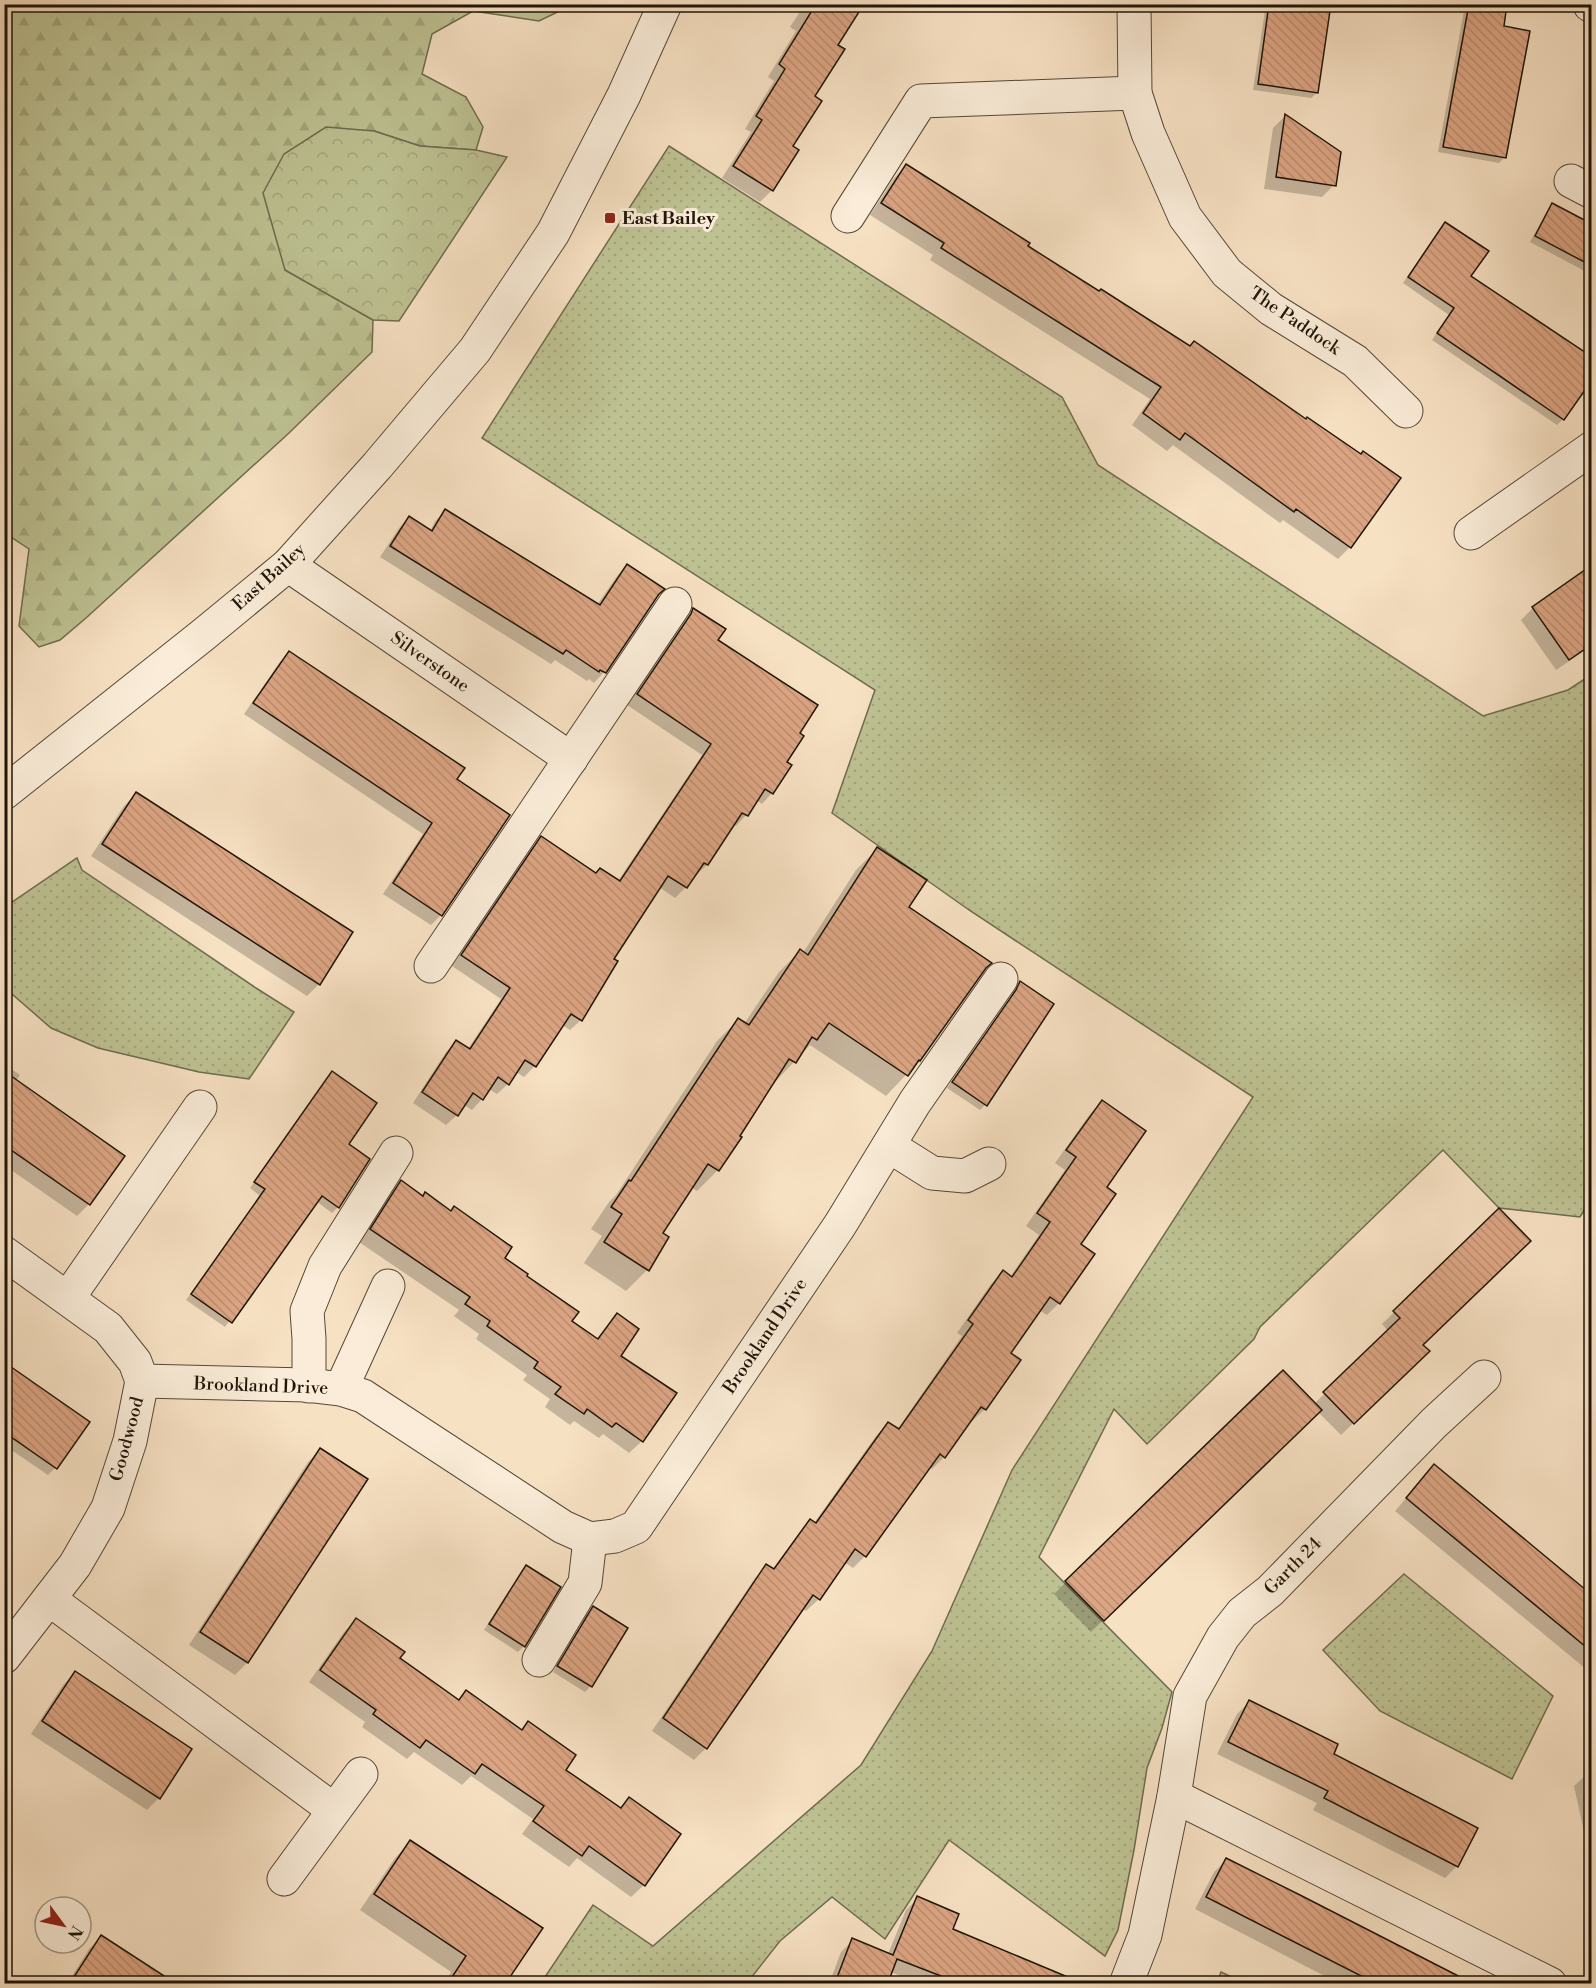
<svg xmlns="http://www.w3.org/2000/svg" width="1596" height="1988" font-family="'Libre Bodoni',serif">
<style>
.grass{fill:url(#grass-dots);stroke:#6e6c4e;stroke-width:1.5}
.forest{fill:url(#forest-firs);stroke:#6e6c4e;stroke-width:1.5}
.park{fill:url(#park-crowns);stroke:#6e6c4e;stroke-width:1.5}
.shadow{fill:#0003}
.building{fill:url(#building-back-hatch);stroke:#1f1509;stroke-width:1.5}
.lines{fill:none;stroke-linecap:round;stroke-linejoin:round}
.minor-casing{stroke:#554838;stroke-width:35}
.minor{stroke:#faecd8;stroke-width:33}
.poi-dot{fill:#8f2418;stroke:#faecd8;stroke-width:2}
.labels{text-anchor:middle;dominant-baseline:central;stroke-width:6;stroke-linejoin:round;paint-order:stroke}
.poi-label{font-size:18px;font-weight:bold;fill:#1f1509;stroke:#faecd8;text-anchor:start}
.street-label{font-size:18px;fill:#1f1509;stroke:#faecd8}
</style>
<defs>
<pattern id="grass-dots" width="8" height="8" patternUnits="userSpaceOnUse" patternTransform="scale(1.5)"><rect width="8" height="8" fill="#bec293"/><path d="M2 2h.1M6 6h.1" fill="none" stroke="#a3a67d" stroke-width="1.8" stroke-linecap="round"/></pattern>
<pattern id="forest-firs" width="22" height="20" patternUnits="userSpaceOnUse" patternTransform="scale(1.5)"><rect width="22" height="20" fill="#bec293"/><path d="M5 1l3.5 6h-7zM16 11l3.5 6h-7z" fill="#a3a67d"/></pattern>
<pattern id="park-crowns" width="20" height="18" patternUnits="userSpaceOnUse" patternTransform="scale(1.5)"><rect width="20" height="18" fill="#bec293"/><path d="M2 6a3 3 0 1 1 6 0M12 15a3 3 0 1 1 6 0" fill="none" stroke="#a3a67d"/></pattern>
<pattern id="building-back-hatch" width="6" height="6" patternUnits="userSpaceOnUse" patternTransform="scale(1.5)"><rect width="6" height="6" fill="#dba482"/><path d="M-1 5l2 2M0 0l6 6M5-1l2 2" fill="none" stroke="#bc8c6f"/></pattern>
</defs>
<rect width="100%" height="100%" fill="#f7e1c3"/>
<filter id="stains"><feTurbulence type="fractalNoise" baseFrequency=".00333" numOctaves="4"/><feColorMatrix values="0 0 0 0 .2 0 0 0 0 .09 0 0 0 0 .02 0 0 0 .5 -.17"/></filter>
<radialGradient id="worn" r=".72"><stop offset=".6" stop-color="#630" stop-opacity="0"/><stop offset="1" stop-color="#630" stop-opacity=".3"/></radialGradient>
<g class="grass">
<polygon points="669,146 1062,397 1098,465 1483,716 1568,690 1591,675 1592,1197 1580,1217 1499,1208 1443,1150 1260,1327 1254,1339 1147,1444 1114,1409 1039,1557 1172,1692 1162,1728 1147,1768 1134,1850 1118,1930 1105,1956 949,1840 885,1939 832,1897 780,1941 747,1983 541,1983 593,1905 653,1946 861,1765 932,1651 1012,1470 1253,1097 969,910 832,813 875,690 482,438"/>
<polygon points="77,858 82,870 256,988 294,1012 249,1079 199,1072 98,1048 51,1028 5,988 5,905 12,902"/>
<polygon points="1404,1574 1553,1696 1512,1779 1380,1711 1323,1650"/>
<polygon points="1221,1972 1244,1983 1217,1983"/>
</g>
<polygon class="forest" points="88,4 572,5 539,21 473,11 432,34 422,74 466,97 483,127 476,150 420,146 374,131 285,270 373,320 372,352 289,433 86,618 60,640 39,647 19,626 29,549 5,533 4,5 40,5 55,12 88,7"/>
<polygon class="park" points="326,127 374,131 420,146 476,150 507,157 399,321 373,320 285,270 263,193 284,154"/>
<g class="shadow">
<polygon points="805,4 862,4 836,45 813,97 791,147 797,151 772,190 760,202 722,178 751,132 745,129 774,81 768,77 796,31 790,27"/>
<polygon points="1266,4 1330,4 1317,93 1311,98 1253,90"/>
<polygon points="1460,4 1506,4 1502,27 1505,157 1499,163 1438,152 1465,5"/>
<polygon points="1285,116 1334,185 1322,197 1264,189 1273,128"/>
<polygon points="1592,121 1592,138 1585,134"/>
<polygon points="906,166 1026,246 1399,479 1350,547 1338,559 1283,520 1280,523 1173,445 1167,451 1132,425 1150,399 930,260 933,255 870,215 894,178"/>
<polygon points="1553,205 1592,226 1592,275 1530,242 1547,211"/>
<polygon points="1440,229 1563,419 1557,425 1432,340 1449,315 1403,283"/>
<polygon points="446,511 597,605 617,576 627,565 657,594 604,672 594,683 589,679 587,681 555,660 551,664 380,557 399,528 409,518 430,531 435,521"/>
<polygon points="1592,566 1592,646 1556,670 1521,620 1533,608"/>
<polygon points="693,610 716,641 798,733 772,793 762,804 756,800 746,815 736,826 733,824 707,865 696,875 694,874 686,887 675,898 659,887 612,960 581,1020 570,1030 562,1025 535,1066 524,1077 516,1072 508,1084 497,1094 489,1089 482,1099 472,1110 464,1105 457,1115 446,1125 413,1103 446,1052 456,1042 468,1049 501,999 452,966 531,849 541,838 595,874 618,881 702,755 627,705 680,627 683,620"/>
<polygon points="289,652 455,779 441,915 431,925 383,894 423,834 244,714 279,663"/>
<polygon points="136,794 319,984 307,996 91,856 124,806"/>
<polygon points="877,849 907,907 982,971 919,1061 886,1096 810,1045 774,1083 718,1170 697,1191 691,1187 661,1234 647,1270 626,1291 584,1263 602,1236 591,1229 609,1202 616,1195 717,1041 738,1020 744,1024 779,972 800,951 803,953 856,870"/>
<polygon points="1020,983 985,1105 980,1110 947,1088 1011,997 1014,988"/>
<polygon points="4,1064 20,1075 16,1081 89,1204 77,1216 4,1165"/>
<polygon points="327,1079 347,1144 338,1207 332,1213 316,1201 225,1327 186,1300 260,1196 250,1188"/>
<polygon points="1102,1102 1105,1187 1079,1245 1093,1254 1059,1303 1047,1315 1039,1310 1009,1353 1019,1360 985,1409 972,1421 970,1420 944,1457 932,1469 929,1467 865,1556 853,1568 844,1562 819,1599 806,1611 802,1608 706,1748 694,1760 652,1731 755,1578 767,1566 772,1570 799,1533 811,1521 814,1523 876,1436 888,1423 897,1430 962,1336 957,1333 991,1284 1003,1272 1010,1277 1039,1235 1026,1226 1065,1170 1055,1163 1090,1114"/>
<polygon points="401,1182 502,1258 570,1321 596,1339 617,1315 619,1356 675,1393 642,1441 629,1453 603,1434 599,1438 574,1421 570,1425 545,1407 550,1399 523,1380 527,1375 476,1339 479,1334 454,1316 459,1310 359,1242 389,1194"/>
<polygon points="1499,1210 1421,1345 1416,1363 1341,1435 1318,1412 1091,1632 1054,1594 1283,1372 1314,1404 1388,1331 1382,1324"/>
<polygon points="4,1363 55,1468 48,1475 4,1445"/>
<polygon points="320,1450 366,1480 247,1663 235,1675 189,1645 308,1462"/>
<polygon points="1434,1466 1592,1596 1592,1674 1395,1511"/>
<polygon points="527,1567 524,1646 518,1652 484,1630 521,1572"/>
<polygon points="593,1608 626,1628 591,1686 585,1692 553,1672 587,1614"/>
<polygon points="356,1620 398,1659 457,1701 466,1692 521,1731 528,1723 564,1770 619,1809 629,1799 644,1885 631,1897 577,1858 569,1867 522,1834 533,1819 471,1776 462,1785 414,1752 407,1759 362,1727 365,1722 309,1682 344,1632"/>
<polygon points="75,1673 159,1798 147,1810 31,1734 63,1685"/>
<polygon points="1249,1702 1332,1754 1457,1866 1445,1878 1313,1810 1317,1803 1217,1754 1237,1714"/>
<polygon points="1592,1773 1592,1868 1574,1786 1587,1774"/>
<polygon points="410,1842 541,1928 504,1984 444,1984 451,1972 360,1910 395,1858"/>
<polygon points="1226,1860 1468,1984 1340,1984 1195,1909 1214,1872"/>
<polygon points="918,1898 951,1930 1039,1966 1032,1984 919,1984 891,1972 886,1984 829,1984 841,1952 853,1940 888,1954 906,1910"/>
<polygon points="4,1910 11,1917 4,1924"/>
<polygon points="101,1937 172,1984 67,1984 89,1949"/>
</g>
<g class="building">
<polygon points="816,4 864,4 838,45 845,49 815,96 822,101 793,146 799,150 773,191 733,166 762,120 756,116 785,69 779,64"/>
<polygon points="1269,4 1331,4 1318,93 1258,84"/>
<polygon points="1469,4 1507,4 1504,26 1530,31 1506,158 1443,147"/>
<polygon points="1285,114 1341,152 1336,186 1276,177"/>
<polygon points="906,164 1030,243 1028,246 1099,291 1101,289 1190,346 1194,341 1306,419 1307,417 1361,454 1363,451 1401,478 1351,548 1296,509 1294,512 1185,433 1180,440 1143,413 1161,387 941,248 944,243 881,203"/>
<polygon points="1552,203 1592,224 1592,266 1535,236"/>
<polygon points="1445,222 1489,251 1471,276 1592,357 1592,380 1564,420 1437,333 1454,308 1408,277"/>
<polygon points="445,509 600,605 627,564 665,589 659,594 606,673 600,670 599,672 566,650 563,654 390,546 409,516 432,531"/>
<polygon points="1592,565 1592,644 1569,660 1532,607"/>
<polygon points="693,608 726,629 718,640 818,705 800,733 804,736 787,762 792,765 773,794 765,789 748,816 742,813 708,865 704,863 687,888 668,876 614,959 618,961 582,1021 571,1014 536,1067 525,1060 509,1085 498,1077 483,1100 473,1093 458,1116 422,1092 456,1040 470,1049 510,988 461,955 541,836 596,873 600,868 620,881 711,744 637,694 691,614"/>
<polygon points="289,651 465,768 457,779 510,815 442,916 393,883 432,823 253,703"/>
<polygon points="136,792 353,932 320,985 102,844"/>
<polygon points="877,847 927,880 909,907 992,963 986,968 920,1061 919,1060 908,1076 829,1023 817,1040 812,1037 796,1063 789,1059 740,1136 742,1137 719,1171 708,1164 663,1233 669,1237 649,1271 604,1242 622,1214 611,1207 629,1180 631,1181 738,1018 749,1025 800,949 808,955"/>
<polygon points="1020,981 1054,1004 987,1106 952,1082 1016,990"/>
<polygon points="4,1071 125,1156 90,1205 4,1145"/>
<polygon points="332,1071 377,1103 349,1144 370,1159 339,1208 322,1196 232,1323 191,1294 265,1189 254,1182"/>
<polygon points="1102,1100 1146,1131 1107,1187 1116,1194 1081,1244 1095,1254 1060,1304 1050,1297 1011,1353 1021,1360 986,1410 981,1407 945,1458 940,1454 866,1557 855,1549 820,1600 813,1595 707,1749 663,1718 766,1564 774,1569 810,1519 816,1523 888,1422 899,1429 973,1324 968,1320 1003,1270 1012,1277 1050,1222 1037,1213 1076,1157 1066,1150"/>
<polygon points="401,1180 423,1196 425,1192 451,1211 454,1206 512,1247 505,1258 528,1274 527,1276 579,1312 572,1321 598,1339 617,1313 639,1329 621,1356 677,1393 643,1442 616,1423 612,1427 587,1409 584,1414 555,1394 561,1387 534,1368 538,1362 487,1326 490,1321 465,1304 470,1297 370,1229"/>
<polygon points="1499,1208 1531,1241 1423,1345 1430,1351 1354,1424 1323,1392 1400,1318 1393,1311"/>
<polygon points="4,1362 90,1422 57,1469 4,1432"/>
<polygon points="1283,1370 1322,1410 1104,1621 1065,1581"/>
<polygon points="320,1448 368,1479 248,1663 200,1632"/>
<polygon points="1434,1464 1592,1595 1592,1652 1406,1498"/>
<polygon points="526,1565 561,1587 525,1647 489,1624"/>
<polygon points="593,1606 628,1628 592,1687 557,1666"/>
<polygon points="356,1618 405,1652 400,1658 459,1700 466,1690 522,1730 528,1721 576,1755 566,1770 621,1808 629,1797 681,1834 645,1886 589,1846 582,1856 533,1821 544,1806 482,1764 475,1774 426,1740 420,1748 373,1714 376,1710 320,1670"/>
<polygon points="75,1671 192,1749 160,1799 42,1721"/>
<polygon points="1249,1700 1338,1744 1334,1754 1478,1828 1458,1867 1324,1798 1328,1791 1228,1742"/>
<polygon points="410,1840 543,1928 506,1983 448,1983 466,1956 374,1894"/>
<polygon points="1226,1858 1300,1895 1472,1983 1375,1983 1206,1897"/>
<polygon points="917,1896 959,1914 953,1929 1082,1983 959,1983 897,1959 888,1983 835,1983 852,1938 893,1955"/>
<polygon points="101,1935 175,1983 70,1983"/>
</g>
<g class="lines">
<defs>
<g id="minor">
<polyline points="1134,4 1135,93 1148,133 1185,217 1227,273 1271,309 1355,361 1406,411"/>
<polyline points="1590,5 1591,4"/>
<polyline points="1571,181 1592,192"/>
<polyline points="848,216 921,101 1135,93"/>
<polyline points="1471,533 1592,448"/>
<polyline points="288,565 571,759"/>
<polyline points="4,793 203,635 288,565 377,466 475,350 553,233 624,95 665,4"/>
<polyline points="431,966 675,604"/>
<polyline points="889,1146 932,1173 965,1176 989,1164"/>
<polyline points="4,1253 108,1328 135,1362 142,1381 130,1441 108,1508 75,1565 4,1657"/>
<polyline points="68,1298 200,1107"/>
<polyline points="142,1381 307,1385 341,1389 363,1396 563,1527 590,1539 615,1536 636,1527 840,1225 915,1102 1001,979"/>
<polyline points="309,1386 309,1339 307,1311 325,1266 396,1153"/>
<polyline points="341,1389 388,1286"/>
<polyline points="49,1599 334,1810"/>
<polyline points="539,1660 585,1583 590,1539"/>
<polyline points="1174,1796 1550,1984"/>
<polyline points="284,1879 361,1774"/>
<polyline points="1126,1984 1145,1935 1174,1796 1190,1696 1223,1637 1242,1613 1270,1591 1434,1423 1484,1377"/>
</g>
</defs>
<use href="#minor" class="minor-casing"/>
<use href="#minor" class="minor"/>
</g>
<rect class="poi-dot" x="604" y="212" width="12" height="12" rx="3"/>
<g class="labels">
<g class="poi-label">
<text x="622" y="218">East Bailey</text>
</g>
<g class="street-label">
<text transform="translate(1295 321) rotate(34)">The Paddock</text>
<text transform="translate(269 577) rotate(-42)">East Bailey</text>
<text transform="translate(430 662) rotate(35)">Silverstone</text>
<text transform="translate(765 1336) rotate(-56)">Brookland Drive</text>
<text transform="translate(261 1386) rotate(2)">Brookland Drive</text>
<text transform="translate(127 1439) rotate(-75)">Goodwood</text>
<text transform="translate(1293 1566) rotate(-45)">Garth 24</text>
</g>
</g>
<rect width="1596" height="1988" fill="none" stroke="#f7e1c3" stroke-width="24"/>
<rect x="6" y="6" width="1584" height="1976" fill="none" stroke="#1f1509" stroke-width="3"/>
<rect x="12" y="12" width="1572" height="1964" fill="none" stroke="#1f1509" stroke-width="1.5"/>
<g transform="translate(63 1925) rotate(123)"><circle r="28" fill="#faecd8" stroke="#a29685" stroke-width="1.5"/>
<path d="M0-4.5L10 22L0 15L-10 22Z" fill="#8f2418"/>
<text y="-9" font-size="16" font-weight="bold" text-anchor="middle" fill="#1f1509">N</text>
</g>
<rect width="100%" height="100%" filter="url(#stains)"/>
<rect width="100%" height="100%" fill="url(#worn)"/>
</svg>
